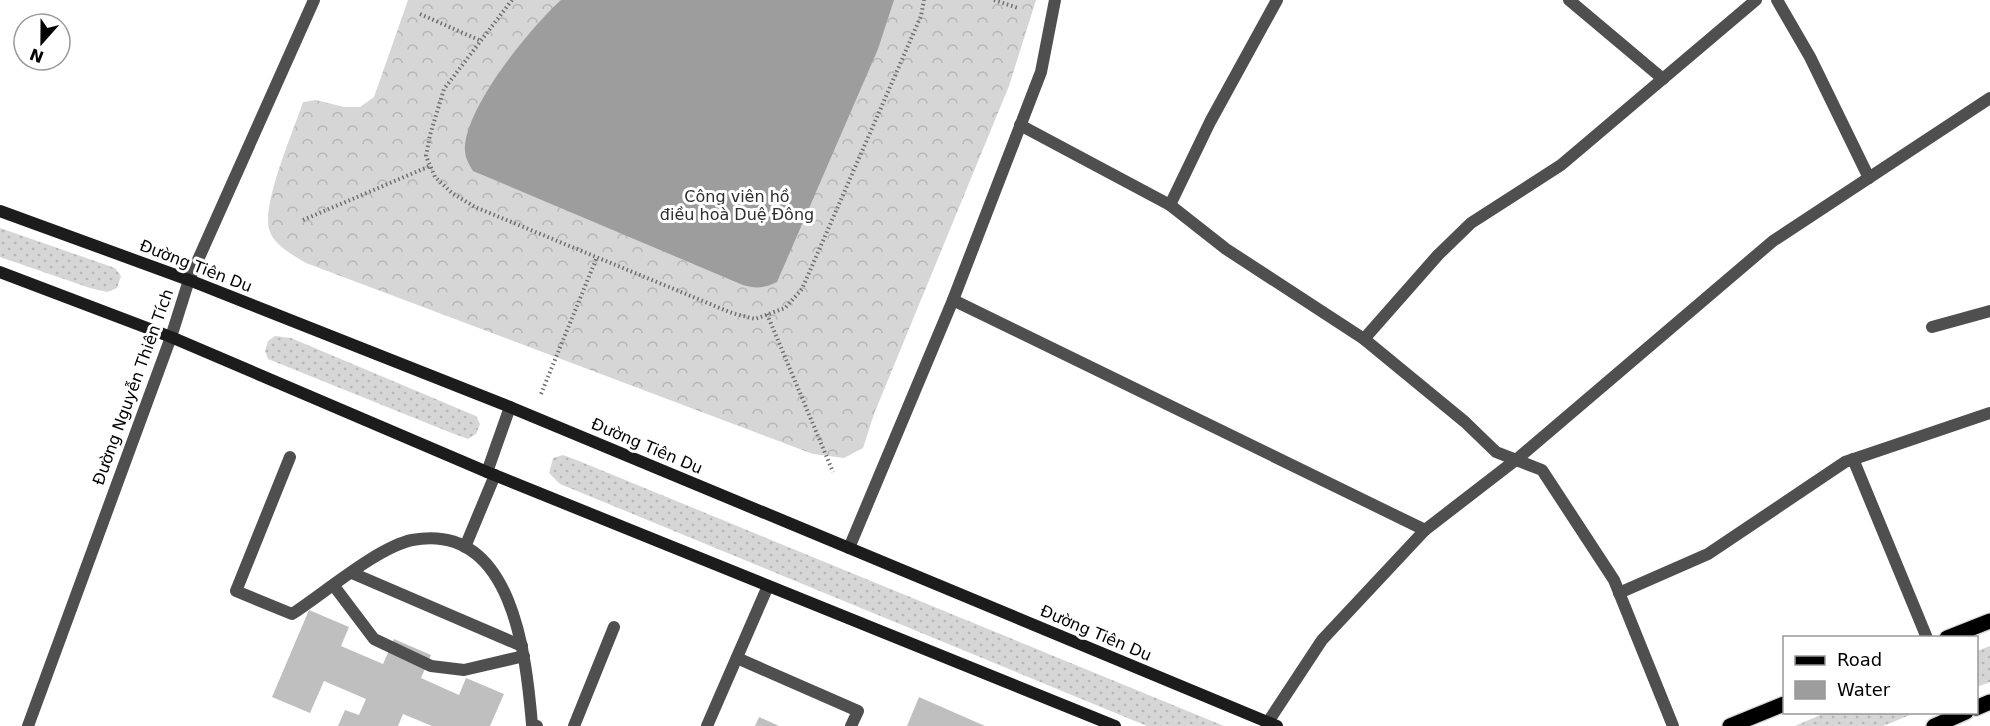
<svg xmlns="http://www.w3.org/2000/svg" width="1990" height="726" font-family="'DejaVu Sans',sans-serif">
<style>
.grass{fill:url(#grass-dots)}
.forest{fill:url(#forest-crowns)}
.water{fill:#9d9d9d}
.building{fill:#bfbfbf}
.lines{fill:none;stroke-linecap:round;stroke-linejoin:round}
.primary-casing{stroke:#dbdbdb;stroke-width:18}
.path{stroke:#717171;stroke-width:4;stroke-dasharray:1.5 3;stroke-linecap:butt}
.service{stroke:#4f4f4f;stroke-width:12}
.minor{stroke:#4f4f4f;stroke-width:12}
.secondary{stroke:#1c1c1c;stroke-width:12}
.primary{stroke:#000;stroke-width:15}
.labels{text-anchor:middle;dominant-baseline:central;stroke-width:6;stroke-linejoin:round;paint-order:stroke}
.park-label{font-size:16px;fill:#2d2d2d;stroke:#fff}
.street-label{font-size:16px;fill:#000;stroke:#fff}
</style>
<defs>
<pattern id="grass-dots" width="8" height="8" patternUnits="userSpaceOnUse" patternTransform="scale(1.5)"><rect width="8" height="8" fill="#d6d6d6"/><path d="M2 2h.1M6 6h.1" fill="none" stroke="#b6b6b6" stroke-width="1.8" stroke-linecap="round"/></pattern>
<pattern id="forest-crowns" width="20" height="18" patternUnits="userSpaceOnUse" patternTransform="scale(1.5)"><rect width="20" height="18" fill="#d6d6d6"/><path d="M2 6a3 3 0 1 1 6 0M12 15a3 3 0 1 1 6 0" fill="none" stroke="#b6b6b6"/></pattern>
</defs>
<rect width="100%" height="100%" fill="#fff"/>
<g class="grass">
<polygon points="0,228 115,268 121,276 117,288 107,292 90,288 0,257"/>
<polygon points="275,336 291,338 476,416 480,424 476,434 468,439 449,432 268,359 265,351 268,341"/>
<polygon points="563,455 579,461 1224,726 1147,726 560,484 549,473 553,458"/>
<polygon points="1990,646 1990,682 1977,687 1977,651"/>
<polygon points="1827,712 1915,712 1915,713 1883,726 1795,726"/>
</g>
<path class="forest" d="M408 0H1036L1009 86 874 414 863 448 844 458 813 454 306 263C293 255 273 245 269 229 262 202 294 130 303 102L316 100 344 107H360L374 97Z"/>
<path class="water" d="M561 0H894L878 49 777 282C765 288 756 289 743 285L473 171C468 163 464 156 465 145 469 103 530 28 561 0Z"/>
<g class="building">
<polygon points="309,610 349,627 341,646 383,664 394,639 431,655 421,678 459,695 466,678 504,694 490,726 432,726 403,714 398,726 338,726 345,710 359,715 366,699 324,681 310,713 272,697"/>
<polygon points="919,697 985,726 907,726"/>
<polygon points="759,717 779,726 755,726"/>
</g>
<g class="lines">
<defs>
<g id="primary">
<polyline points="1947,638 1990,621"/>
<polyline points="1976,708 1990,702"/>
<polyline points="1730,726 1784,704"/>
<polyline points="1934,726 1966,712"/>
</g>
</defs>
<use href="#primary" class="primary-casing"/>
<g class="path">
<polyline points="512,0 444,89 430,135 426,156 435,177 452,193 475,207 732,313 755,319 785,308 802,289 921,16 924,0"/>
<polyline points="994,0 1018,8"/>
<polyline points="420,14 479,40"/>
<polyline points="303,220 430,166"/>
<polyline points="767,314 833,472"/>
<polyline points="541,394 597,257"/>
</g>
<g class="service">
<polyline points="1569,0 1663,79"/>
<polyline points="1932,327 1990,311"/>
<path d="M290 457 236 591 292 614C323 594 378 547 412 540 513 521 526 656 532 724L537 726"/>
<polyline points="465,547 495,475"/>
<polyline points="352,573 522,646"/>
<polyline points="334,586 374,639 431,666 464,670 524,656"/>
<polyline points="737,658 858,711 851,726"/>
<polyline points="574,726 614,627"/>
<polyline points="707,726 768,586"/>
</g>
<g class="minor">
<polyline points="1777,0 1810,57 1869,178"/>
<polyline points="1020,125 1170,205 1226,249 1364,339 1465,422 1496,452 1542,470 1614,580 1673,726"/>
<polyline points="1170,205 1210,122 1277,0"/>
<polyline points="953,300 1425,530"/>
<polyline points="1364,339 1438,255 1471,223 1561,165 1756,0"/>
<polyline points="1853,459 1927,638"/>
<polyline points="487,472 510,407"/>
<polyline points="849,548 953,300 1041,72 1055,0"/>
<polyline points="1619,593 1708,554 1845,462 1990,413"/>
<polyline points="1268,722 1322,640 1425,530 1517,459 1773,241 1990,98"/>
<polyline points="28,726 171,337 189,280 314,0"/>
</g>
<g class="secondary">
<polyline points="0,211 189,280 510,407 1277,726"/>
<polyline points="0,272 171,337 487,472 1115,726"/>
</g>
<use href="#primary" class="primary"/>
</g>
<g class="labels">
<g class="park-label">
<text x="737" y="196">Công viên hồ<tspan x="737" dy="18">điều hoà Duệ Đông</tspan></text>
</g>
<g class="street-label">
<text transform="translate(196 266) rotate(21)">Đường Tiên Du</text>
<text transform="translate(133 387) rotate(-70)">Đường Nguyễn Thiên Tích</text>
<text transform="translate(647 446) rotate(23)">Đường Tiên Du</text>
<text transform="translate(1096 633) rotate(23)">Đường Tiên Du</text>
</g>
</g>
<rect x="1783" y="636" width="195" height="78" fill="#ffffff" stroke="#999999" stroke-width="1.5"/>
<rect x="1795" y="656" width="30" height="9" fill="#000000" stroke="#999999" stroke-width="1.5"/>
<text x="1837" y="666" font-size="18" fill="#000000">Road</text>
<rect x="1795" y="681" width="30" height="18" fill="#9d9d9d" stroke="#999999" stroke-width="1.5"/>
<text x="1837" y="696" font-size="18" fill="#000000">Water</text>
<g transform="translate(42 42) rotate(201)"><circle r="28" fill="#ffffff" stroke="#999999" stroke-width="1.5"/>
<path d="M0-4.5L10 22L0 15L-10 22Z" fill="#000000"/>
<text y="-9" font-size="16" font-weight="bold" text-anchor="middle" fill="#000000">N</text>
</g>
</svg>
